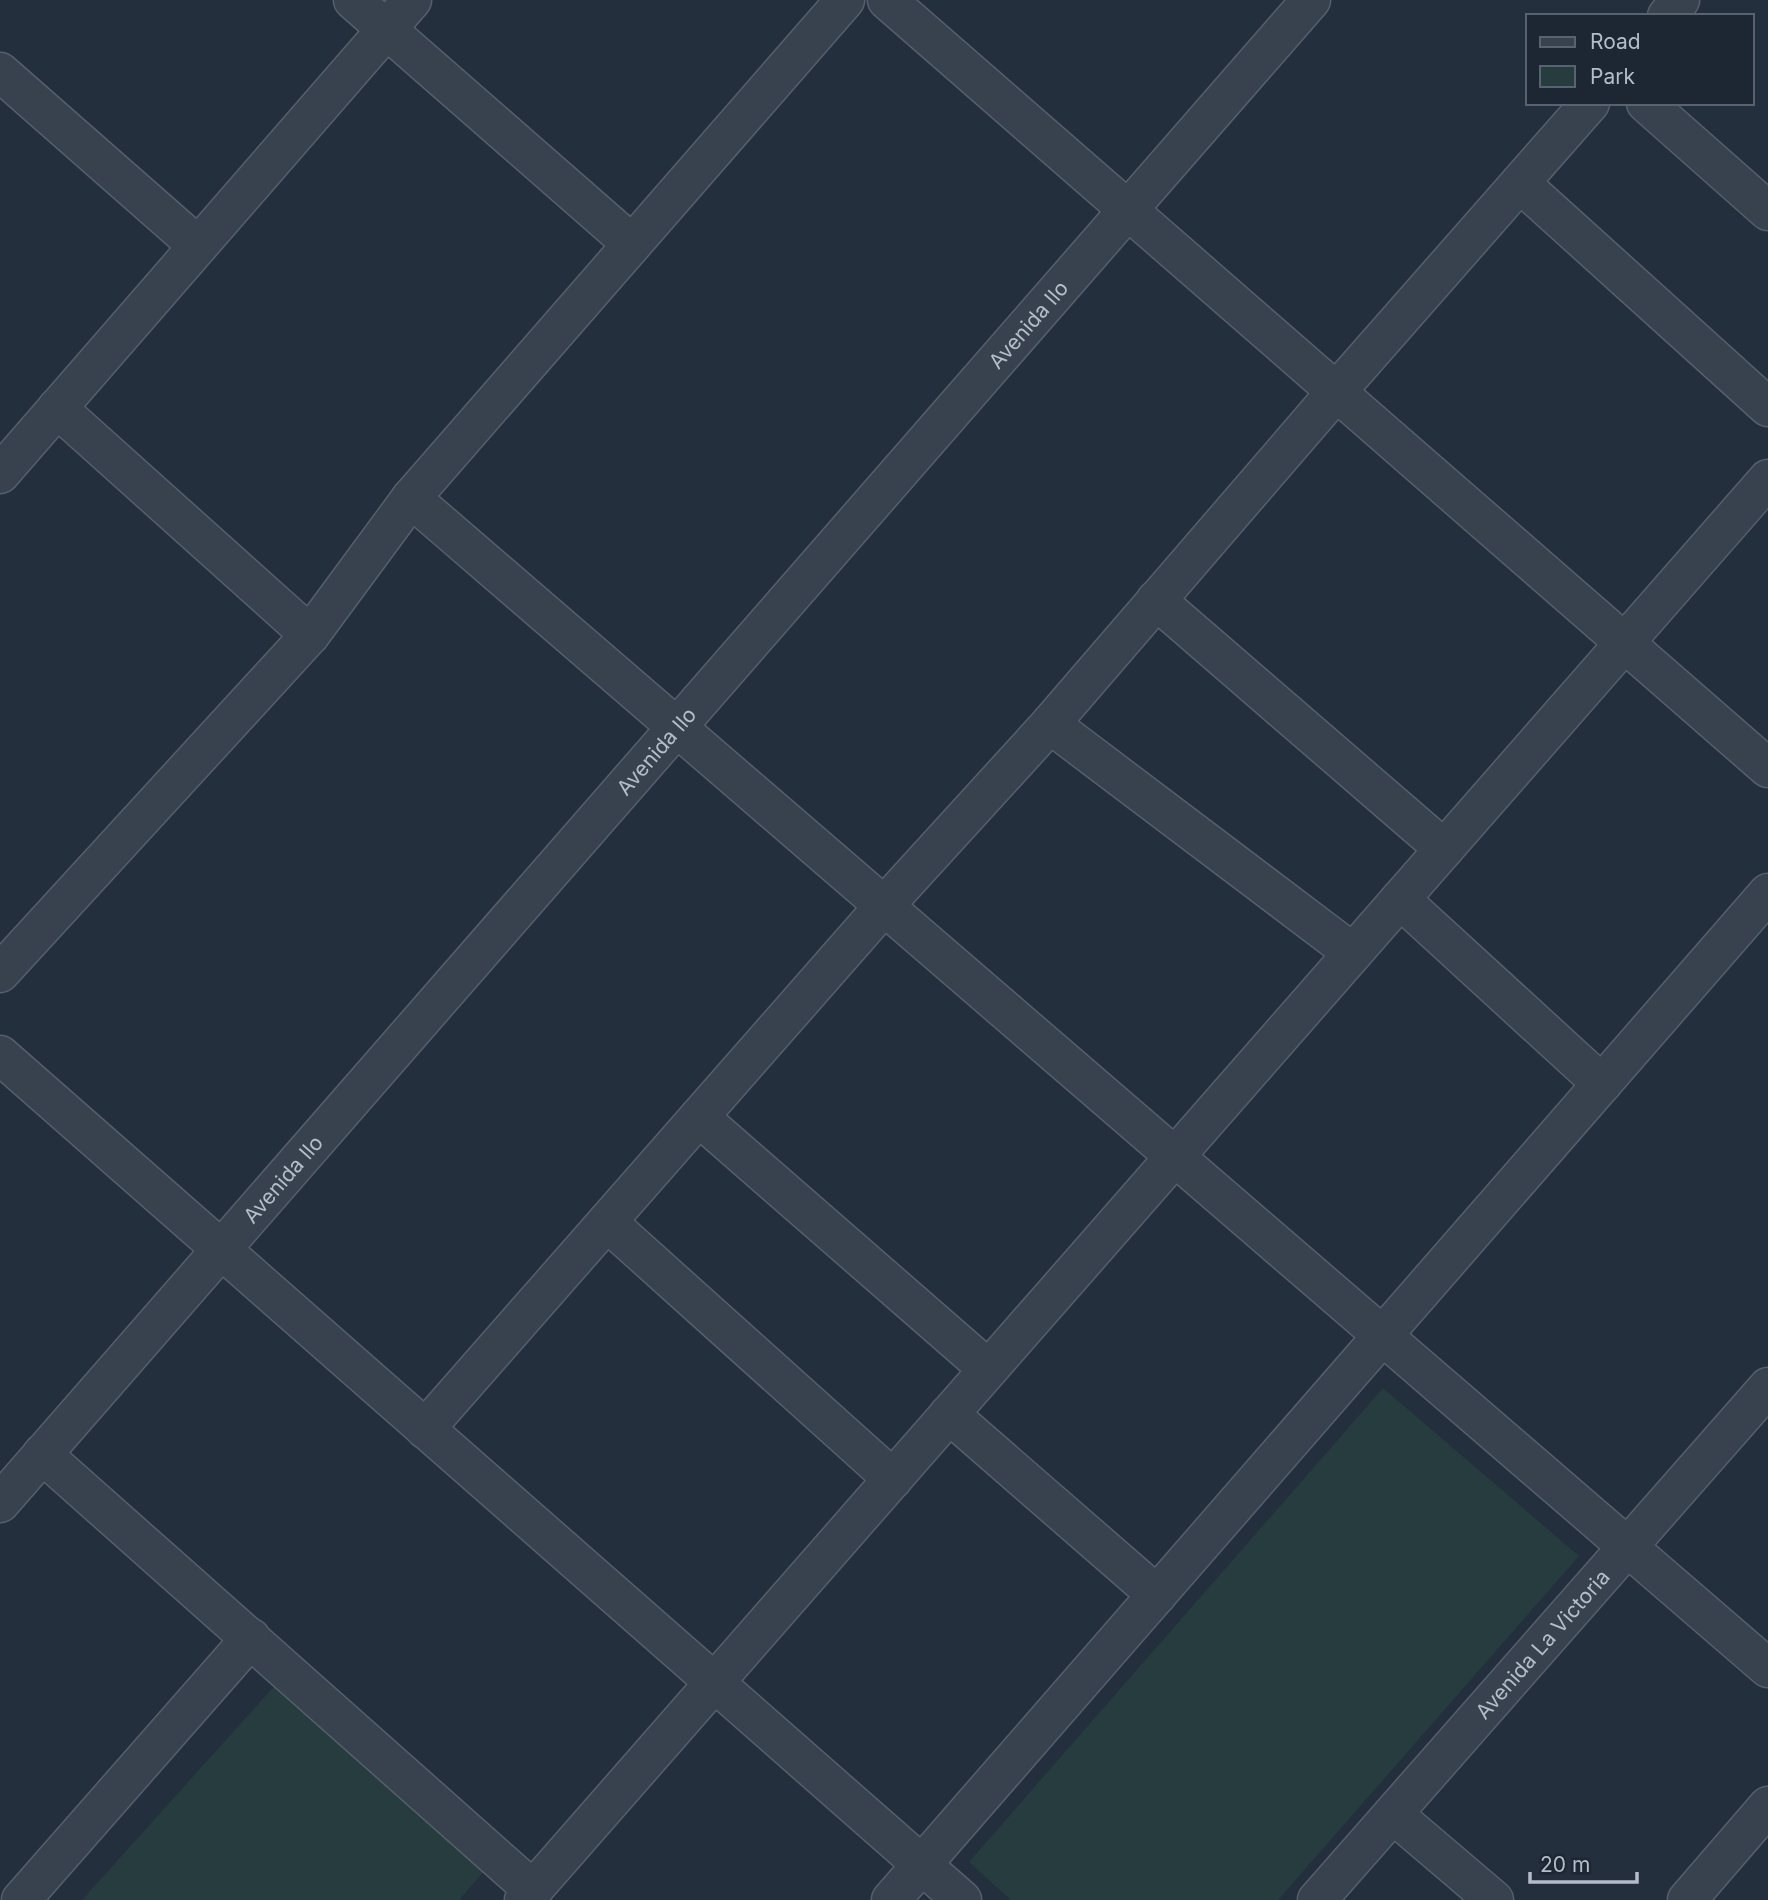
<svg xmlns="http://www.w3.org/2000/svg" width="1768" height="1900" font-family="Inter,sans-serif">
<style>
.green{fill:#263c3f}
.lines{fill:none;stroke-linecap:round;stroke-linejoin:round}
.minor-casing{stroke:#565f6c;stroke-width:41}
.minor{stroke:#38414e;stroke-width:38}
.labels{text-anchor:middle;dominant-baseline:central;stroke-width:5;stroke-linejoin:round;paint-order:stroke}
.street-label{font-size:21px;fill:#b4bcc9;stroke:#1d2633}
</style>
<rect width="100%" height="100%" fill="#242f3e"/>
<g class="green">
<polygon points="1383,1388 1579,1556 1278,1900 1011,1900 969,1862"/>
<polygon points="278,1682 486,1869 459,1900 82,1900"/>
</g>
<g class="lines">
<defs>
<g id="minor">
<polyline points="353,0 632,244"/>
<polyline points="887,0 1768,768"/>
<polyline points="1667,16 1680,0"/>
<polyline points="0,72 198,246"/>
<polyline points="1646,103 1768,211"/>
<polyline points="1520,183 1768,407"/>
<polyline points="57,408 310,635"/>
<polyline points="0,474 412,0"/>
<polyline points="411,498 1768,1668"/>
<polyline points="1156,600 1444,849"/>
<polyline points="1050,724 1353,953"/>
<polyline points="1400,899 1602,1084"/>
<polyline points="0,973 310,635 411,498 845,0"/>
<polyline points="0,1055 962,1900"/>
<polyline points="699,1117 988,1369"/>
<polyline points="607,1222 893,1479"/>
<polyline points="949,1414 1157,1595"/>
<polyline points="425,1429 884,906 1050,724 1336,392 1590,103"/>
<polyline points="42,1454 533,1890"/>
<path id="s1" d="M0 1503 1311 0"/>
<polyline points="1393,1814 1494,1900"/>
<polyline points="21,1900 251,1638"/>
<polyline points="524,1900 1768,479"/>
<polyline points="891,1900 1768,893"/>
<path id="s2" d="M1317 1900 1768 1387"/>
<polyline points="1687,1900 1768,1806"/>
</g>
</defs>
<use href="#minor" class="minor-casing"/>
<use href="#minor" class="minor"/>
</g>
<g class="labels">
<g class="street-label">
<text stroke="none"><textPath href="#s1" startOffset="1564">Avenida Ilo</textPath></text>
<text stroke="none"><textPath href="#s1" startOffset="998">Avenida Ilo</textPath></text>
<text stroke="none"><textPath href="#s1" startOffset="430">Avenida Ilo</textPath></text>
<text stroke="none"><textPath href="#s2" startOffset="341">Avenida La Victoria</textPath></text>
</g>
</g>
<rect x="1526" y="14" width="228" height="91" fill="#1d2633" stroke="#59626f" stroke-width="2"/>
<rect x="1540" y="37" width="35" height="10" fill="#38414e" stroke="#59626f" stroke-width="2"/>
<text x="1590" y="49" font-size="21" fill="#b4bcc9">Road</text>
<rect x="1540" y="66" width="35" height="21" fill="#263c3f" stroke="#59626f" stroke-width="2"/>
<text x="1590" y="84" font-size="21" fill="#b4bcc9">Park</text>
<path d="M1530 1872v10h107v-10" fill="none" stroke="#b4bcc9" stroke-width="3.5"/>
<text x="1540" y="1872" font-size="21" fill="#b4bcc9" stroke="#1d2633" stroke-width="5" paint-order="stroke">20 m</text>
</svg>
